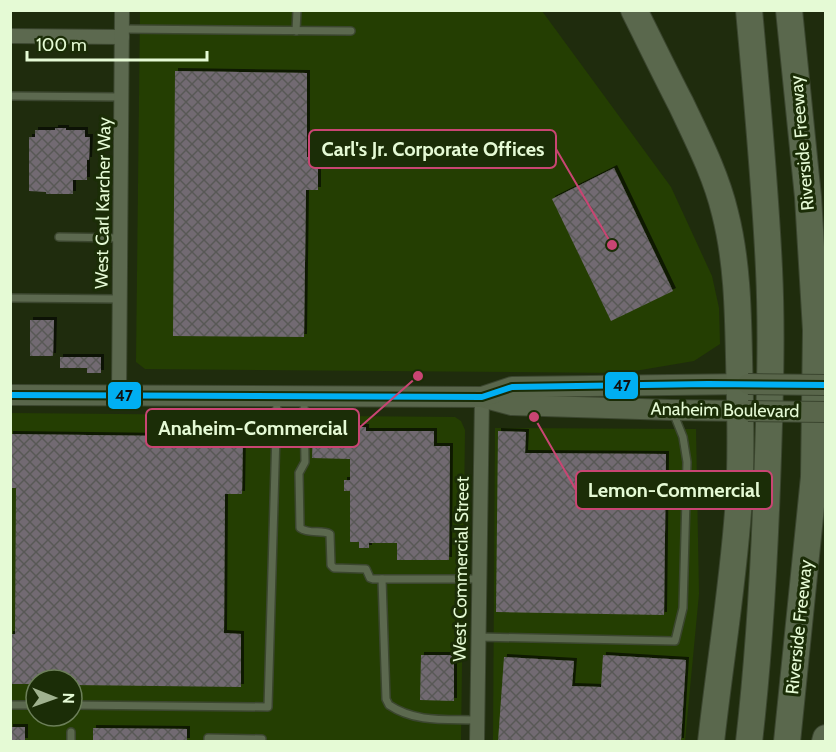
<svg xmlns="http://www.w3.org/2000/svg" width="836" height="752" font-family="Cabin,sans-serif">
<style>
.built{fill:#243e02;fill-rule:evenodd}
.building{fill:url(#building-cross-hatch);filter:url(#shadow)}
.lines{fill:none;stroke-linecap:round;stroke-linejoin:round}
.lane-casing{stroke:#3b462f;stroke-width:10}
.street-casing{stroke:#3b462f;stroke-width:16}
.secondary-casing{stroke:#3b462f;stroke-width:22}
.highway-casing{stroke:#3b462f;stroke-width:28}
.lane{stroke:#5c694f;stroke-width:7}
.street{stroke:#5c694f;stroke-width:14}
.secondary{stroke:#59664b;stroke-width:20}
.highway{stroke:#5a684d;stroke-width:26}
.secondary-bridge-casing{stroke:#3b462f;stroke-width:22;stroke-linecap:butt}
.secondary-bridge{stroke:#59664b;stroke-width:20}
.bus-1-casing{stroke:#1b2d07;stroke-width:10}
.bus-1{stroke:#00aff2;stroke-width:6}
.labels{text-anchor:middle;dominant-baseline:central;stroke-width:6;stroke-linejoin:round;paint-order:stroke}
.street-label{font-size:18px;fill:#e5fad5;stroke:#1b2d07}
.leader{fill:none;stroke:#c94573;stroke-width:2}
.callout-dot{fill:#c94573;stroke:#1b2d07;stroke-width:2}
.callout{fill:#1b2d07;stroke:#c94573;stroke-width:2}
.callout-label{font-size:20px;text-anchor:middle;font-weight:bold;fill:#e5fad5}
.line-badge{stroke:#1b2d07;stroke-width:2}
.pale-badge-label{font-size:16px;text-anchor:middle;font-weight:bold;fill:#111}
</style>
<defs>
<pattern id="building-cross-hatch" width="8" height="8" patternUnits="userSpaceOnUse" patternTransform="scale(1.5)"><rect width="8" height="8" fill="#726b72"/><path d="M0 0l8 8M0 8l8-8" fill="none" stroke="#595956"/></pattern>
<filter id="shadow"><feDropShadow dx="3" dy="-3" stdDeviation="0" flood-color="#0009"/></filter>
</defs>
<rect width="100%" height="100%" fill="#1f2c0d"/>
<g class="built">
<polygon points="140,11 542,11 671,187 712,276 719,308 720,344 694,361 623,373 145,369 136,362"/>
<path d="M11 413 455 417 461 421 465 430 461 741 11 742ZM36 680H72V716H36Z"/>
<polygon points="495,428 696,429 699,594 685,741 493,742"/>
</g>
<g class="building">
<polygon points="175,71 307,73 307,157 318,157 318,190 306,190 304,337 173,336"/>
<polygon points="55,128 66,128 66,130 85,130 85,137 90,137 89,160 87,160 87,180 73,180 73,194 46,194 46,192 29,191 29,137 35,137 35,130 55,130"/>
<polygon points="614,168 673,291 611,321 552,199"/>
<polygon points="30,320 54,320 53,356 30,356"/>
<polygon points="60,357 101,357 101,373 87,373 87,368 60,368"/>
<polygon points="357,427 366,427 366,431 434,431 434,446 450,446 449,560 397,560 397,543 369,543 369,548 359,548 359,542 350,542 350,491 344,491 344,480 350,480 350,459 312,458 313,431 357,432"/>
<polygon points="498,431 526,432 525,453 666,454 664,615 496,612"/>
<polygon points="10,434 243,437 242,494 225,494 224,633 241,634 241,687 72,685 72,680 36,680 36,684 10,684 10,634 15,634 16,488 10,488"/>
<polygon points="421,655 454,655 454,701 420,700"/>
<polygon points="603,655 686,660 681,741 498,741 504,657 574,661 572,686 601,687"/>
<rect x="10" y="727" width="15" height="14"/>
<polygon points="93,728 187,729 187,741 93,741"/>
</g>
<g class="lines">
<defs>
<g id="lane">
<polyline points="122,29 351,31"/>
<polyline points="296,31 297,10"/>
<polyline points="10,96 122,97"/>
<polyline points="59,237 120,238"/>
<polyline points="10,298 120,299"/>
<path d="M304 399 305 462 299 473 300 528C310 535 321 529 330 534L331 565 334 568 366 569 370 578 373 579H479"/>
<path d="M382 579 386 699 389 705C416 723 446 719 477 720"/>
<polyline points="478,637 675,641 683,608 687,462 683,437 673,412"/>
<polyline points="10,705 36,705"/>
<polyline points="72,705 268,707 277,399"/>
<polyline points="71,742 71,732"/>
<polyline points="208,742 208,738 262,739"/>
</g>
<g id="street">
<polyline points="10,36 122,37"/>
<polyline points="119,396 122,10"/>
<polyline points="477,742 482,397"/>
</g>
<g id="secondary">
<polyline points="10,395 482,397 512,405 672,410 748,411"/>
<polyline points="482,397 512,387 748,384"/>
</g>
<g id="highway">
<path d="M634 10C650 42 665 73 681 104 698 140 716 175 725 213 737 260 738 309 739 357 740 404 742 451 739 498 734 579 720 661 711 742"/>
<path d="M749 742C760 646 765 551 768 456 770 394 772 331 769 269 765 183 757 97 749 10"/>
<polyline points="787,742 814,477 816,330 808,197 789,10"/>
<polyline points="825,742 826,738"/>
</g>
</defs>
<use href="#lane" class="lane-casing"/>
<use href="#street" class="street-casing"/>
<use href="#secondary" class="secondary-casing"/>
<use href="#highway" class="highway-casing"/>
<use href="#lane" class="lane"/>
<use href="#street" class="street"/>
<use href="#secondary" class="secondary"/>
<use href="#highway" class="highway"/>
<defs>
<g id="secondary-bridge">
<polyline points="748,384 826,385"/>
<polyline points="748,411 826,412"/>
</g>
</defs>
<use href="#secondary-bridge" class="secondary-bridge-casing"/>
<use href="#secondary-bridge" class="secondary-bridge"/>
<defs>
<polyline id="bus-1" points="10,395 482,397 512,387 708,384 826,385"/>
</defs>
<use href="#bus-1" class="bus-1-casing"/>
<use href="#bus-1" class="bus-1"/>
</g>
<g class="labels">
<g class="street-label">
<text transform="translate(802 143) rotate(-95)">Riverside Freeway</text>
<text transform="translate(103 203) rotate(-89)">West Carl Karcher Way</text>
<text transform="translate(725 410) rotate(1)">Anaheim Boulevard</text>
<text transform="translate(461 569) rotate(-89)">West Commercial Street</text>
<text transform="translate(799 627) rotate(-84)">Riverside Freeway</text>
</g>
</g>
<path class="leader" d="M612 245L556 149M418 376L359 428M534 417L576 490"/>
<g class="callout-dot">
<circle cx="612" cy="245" r="6"/>
<circle cx="418" cy="376" r="6"/>
<circle cx="534" cy="417" r="6"/>
</g>
<g class="callout">
<rect x="309" y="130" width="247" height="38" rx="6"/>
<rect x="146" y="409" width="213" height="38" rx="6"/>
<rect x="576" y="471" width="196" height="38" rx="6"/>
</g>
<g class="callout-label">
<text x="433" y="156">Carl's Jr. Corporate Offices</text>
<text x="253" y="435">Anaheim-Commercial</text>
<text x="674" y="497">Lemon-Commercial</text>
</g>
<g class="line-badge">
<rect x="604" y="371" width="35" height="29" rx="6" fill="#00aff2"/>
<rect x="107" y="381" width="35" height="29" rx="6" fill="#00aff2"/>
</g>
<g class="pale-badge-label">
<text x="622" y="391">47</text>
<text x="124" y="401">47</text>
</g>
<rect width="836" height="752" fill="none" stroke="#e5fad5" stroke-width="24"/>
<g transform="translate(54 698) rotate(91)"><circle r="28" fill="#1b2d07" stroke="#6c7f59" stroke-width="1.5"/>
<path d="M0-4.5L10 22L0 15L-10 22Z" fill="#a0b28f"/>
<text y="-9" font-size="16" font-weight="bold" text-anchor="middle" fill="#e5fad5">N</text>
</g>
<path d="M27 51v9h180v-9" fill="none" stroke="#e5fad5" stroke-width="3"/>
<text x="36" y="51" font-size="18" fill="#e5fad5" stroke="#1b2d07" stroke-width="4.5" paint-order="stroke">100 m</text>
</svg>
